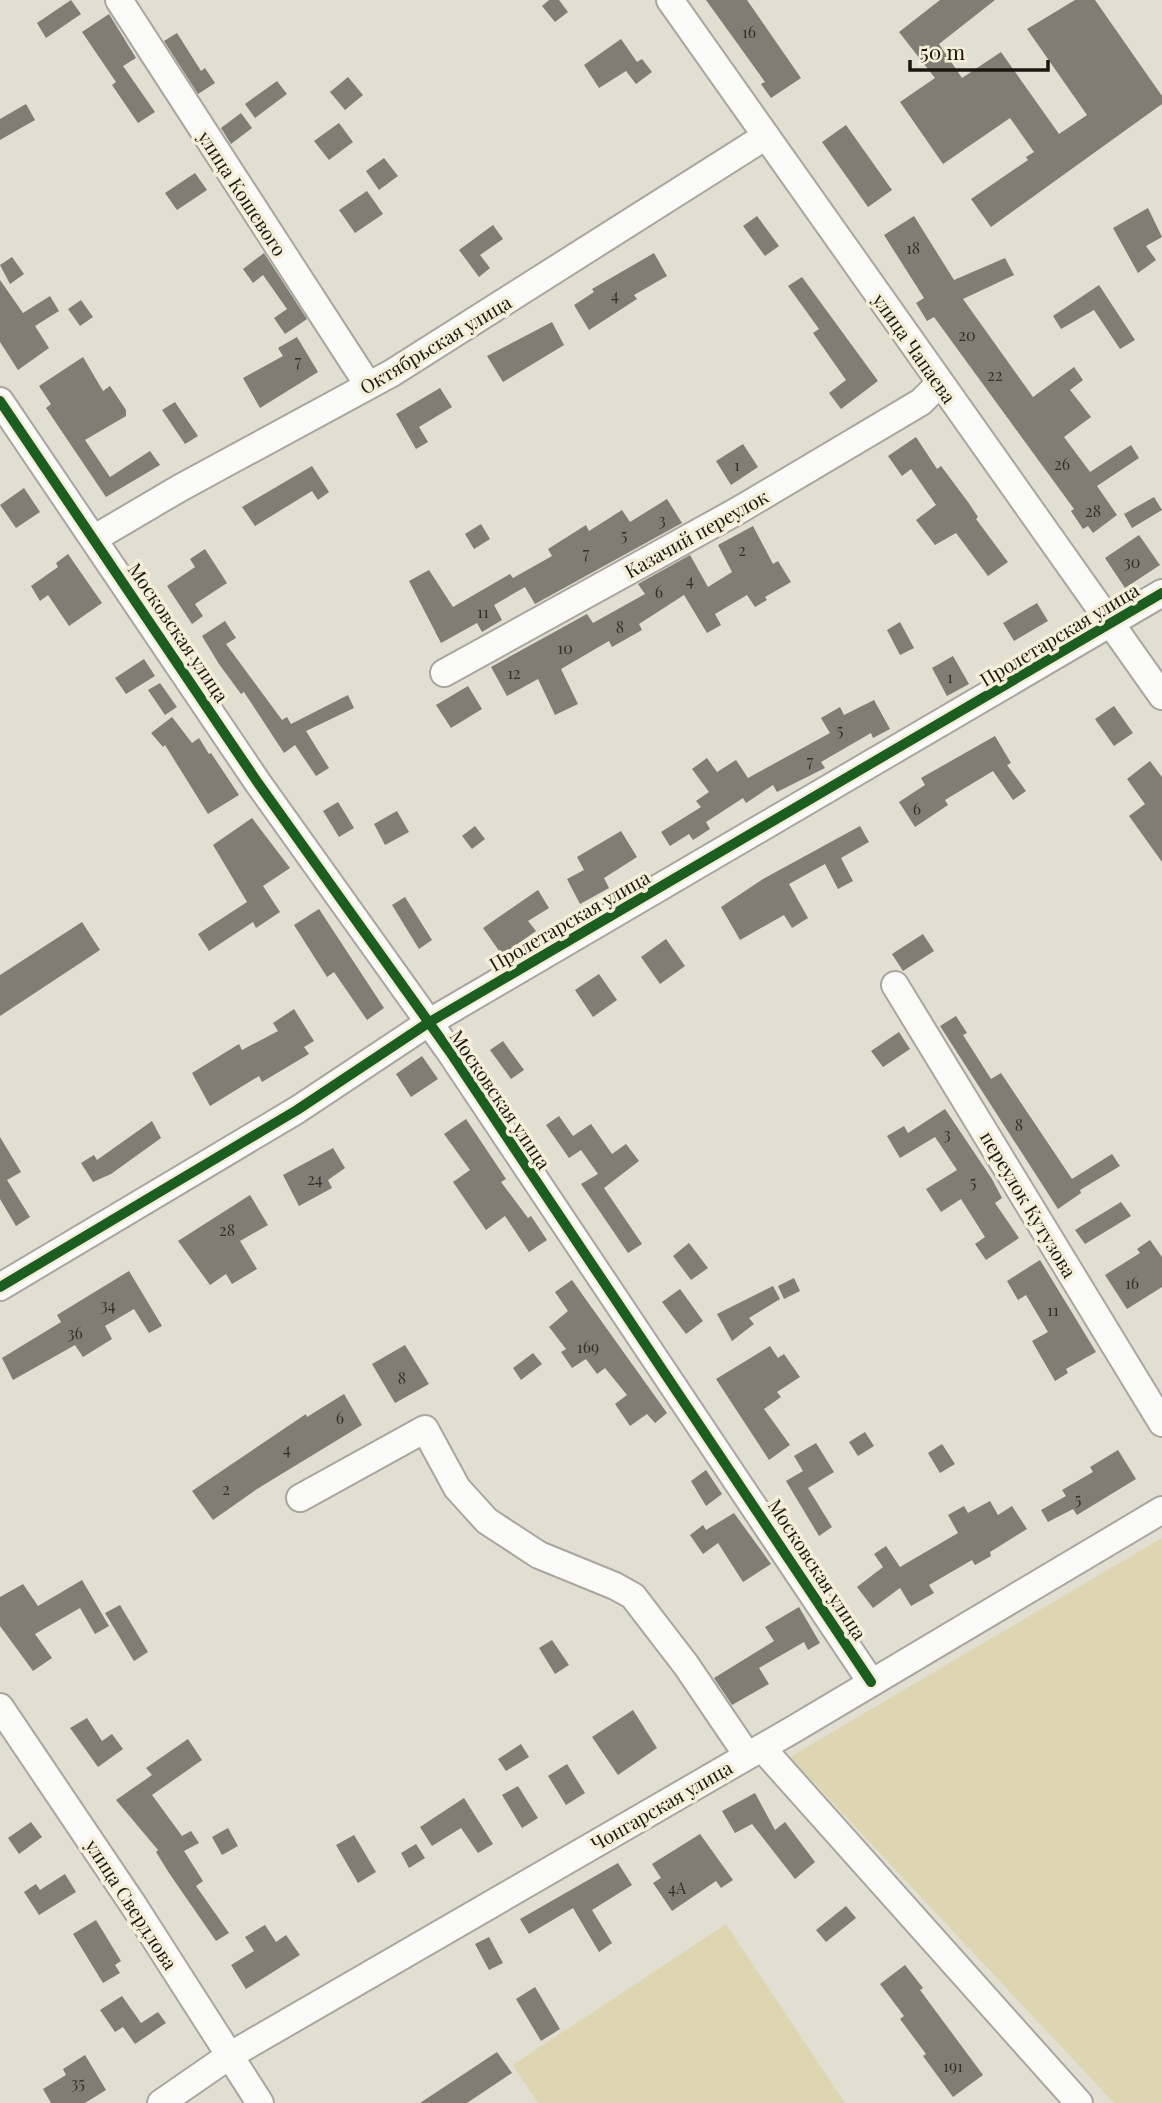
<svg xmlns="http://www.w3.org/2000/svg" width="1162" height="2103" font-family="'Playfair Display',serif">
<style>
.green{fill:#ded5b1}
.building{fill:#7f7d74}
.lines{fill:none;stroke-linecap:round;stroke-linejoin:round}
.minor-casing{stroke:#a9a69d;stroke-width:30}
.minor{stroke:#fafaf8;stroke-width:26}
.cycleway-casing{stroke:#f5efd9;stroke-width:15}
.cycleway{stroke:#1b5e20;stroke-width:10}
.labels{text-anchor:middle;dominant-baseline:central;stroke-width:7;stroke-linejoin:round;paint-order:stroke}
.number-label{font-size:16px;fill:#323028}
.street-label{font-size:19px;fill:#19170f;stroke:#f5efd9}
</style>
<rect width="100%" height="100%" fill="#e1ded2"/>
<g class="green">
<polygon points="1162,1538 1162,2103 1114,2103 790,1757"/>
<polygon points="726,1924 845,2103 538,2103 513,2065"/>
</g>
<g class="building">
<polygon points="71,0 81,14 46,38 37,23"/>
<polygon points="549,0 559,0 568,12 555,22 542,6"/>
<polygon points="706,0 747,0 801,78 771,98 761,84 765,82"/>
<polygon points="940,0 995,0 939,44 962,78 1001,52 1059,134 1087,115 1027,29 1075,0 1095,0 1162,96 1162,104 991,227 971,199 1028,160 1026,157 1034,152 1010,118 943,164 900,102 935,78 899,32"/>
<polygon points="109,14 136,58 123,66 155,112 138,123 112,85 116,82 82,32"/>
<polygon points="177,33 201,71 205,68 215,83 198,94 164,41"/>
<polygon points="621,39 637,62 642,59 652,72 636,84 626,71 599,88 584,65"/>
<polygon points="348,77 363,95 345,110 330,92"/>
<polygon points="277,81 287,94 255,118 245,104"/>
<polygon points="26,104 35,120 0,140 0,119"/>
<polygon points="241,113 252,128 231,144 221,128"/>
<polygon points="339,123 353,142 329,160 314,141"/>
<polygon points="846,125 892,190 868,207 822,142"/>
<polygon points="384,158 398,176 379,190 366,171"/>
<polygon points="195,173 207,190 177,210 165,193"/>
<polygon points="367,191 383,214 355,233 339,210"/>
<polygon points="1148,208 1162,237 1146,246 1156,260 1138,273 1113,228"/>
<polygon points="757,216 779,246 765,256 743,226"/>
<polygon points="914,216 954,280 1005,258 1014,275 963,299 1033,397 1074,367 1083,380 1070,390 1091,417 1064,437 1090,472 1131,445 1139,458 1097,486 1117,515 1093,533 1088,526 1083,529 1071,511 1074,509 934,317 927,321 916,303 924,298 884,235"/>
<polygon points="493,225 503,239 480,255 490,268 479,277 459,250"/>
<polygon points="264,253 307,319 285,334 274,318 287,309 263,275 253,283 243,269"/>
<polygon points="654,253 667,276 634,295 637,299 589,330 574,305 594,292 592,289"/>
<polygon points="12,257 24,274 10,284 0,265"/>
<polygon points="802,277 878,381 841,409 829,393 846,380 813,333 819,329 788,286"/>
<polygon points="0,280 23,313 50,296 59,311 35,326 49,348 18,370 0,342"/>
<polygon points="1099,285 1135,340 1120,349 1094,310 1061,329 1053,316"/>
<polygon points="81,300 93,317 80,326 68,309"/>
<polygon points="552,322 564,345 503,382 487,356"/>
<polygon points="297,337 318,372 260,408 243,378 283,356 278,348"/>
<polygon points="83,357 103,391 110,386 126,410 126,416 85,440 110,477 150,451 160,465 106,497 46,408 51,404 39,386"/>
<polygon points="440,388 452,407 419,427 428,442 416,449 396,414"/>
<polygon points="175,402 198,436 185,444 162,410"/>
<polygon points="916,437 937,469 941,466 968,502 978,517 976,519 1008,562 988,576 956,533 935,545 916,520 936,505 911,469 902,476 888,456"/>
<polygon points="743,444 758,467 731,485 716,461"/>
<polygon points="312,466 329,492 318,500 312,491 255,526 242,507"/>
<polygon points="24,488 40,512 16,528 0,505"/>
<polygon points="1154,497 1162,510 1132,528 1124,514"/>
<polygon points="667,499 682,523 535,604 525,587 494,605 502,620 482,632 477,623 441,643 409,581 429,570 453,607 510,574 513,578 552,556 548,549 586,525 589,531 622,510 630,522"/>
<polygon points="481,524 490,539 474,549 465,534"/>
<polygon points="753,526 773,564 778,561 791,582 765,597 767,600 755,607 747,595 715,614 721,625 707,633 684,595 639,624 642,630 612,647 609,641 561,669 578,704 555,715 538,679 507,696 491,667 587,614 593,623 645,594 638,584 690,555 708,587 732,572 718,545"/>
<polygon points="1139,535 1160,565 1125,588 1105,558"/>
<polygon points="205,549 227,583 195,604 203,616 192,624 167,586 195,567 190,559"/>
<polygon points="68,554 102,603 69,626 48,595 40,601 31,586 58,567 56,563"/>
<polygon points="1037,603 1048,621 1014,641 1003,623"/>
<polygon points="225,621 236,638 226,644 282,720 287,717 291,724 348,695 354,708 306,731 329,768 316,776 295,745 284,753 244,692 241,694 219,664 202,636"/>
<polygon points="900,622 914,648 900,655 887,630"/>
<polygon points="953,656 969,684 947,696 932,668"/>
<polygon points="144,659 155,676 126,694 115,678"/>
<polygon points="160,683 177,707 165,715 148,690"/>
<polygon points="468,686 482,709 451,728 436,705"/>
<polygon points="874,700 890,729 873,738 871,733 821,762 825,768 777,792 773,785 746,803 743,798 706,822 710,829 693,840 689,834 670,846 661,832 701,807 696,801 709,792 692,769 707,758 717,772 736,760 748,778 830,733 821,718 840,707 844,715"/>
<polygon points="1114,706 1133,733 1114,746 1095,719"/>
<polygon points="172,717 192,743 199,738 209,754 211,753 239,795 208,814 165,745 163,747 151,733"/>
<polygon points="995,736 1011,763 1007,765 1026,791 1013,800 993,771 945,800 948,805 915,827 899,802 925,785 921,778"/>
<polygon points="1150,761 1162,777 1162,862 1129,816 1145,804 1127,779"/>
<polygon points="338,802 354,828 339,837 323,811"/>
<polygon points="397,811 409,832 385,845 374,824"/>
<polygon points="252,818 290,868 263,886 280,912 256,928 253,922 209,951 198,934 247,902 213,845"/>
<polygon points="475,826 485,839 472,849 462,836"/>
<polygon points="860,826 869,842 841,858 853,881 838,889 825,864 789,884 808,918 792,928 784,915 740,940 721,907 763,879"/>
<polygon points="621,831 637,857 604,878 609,888 580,904 567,879 584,870 577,857"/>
<polygon points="538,890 549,908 528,921 536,931 502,955 483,928"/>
<polygon points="405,897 432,940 419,949 392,905"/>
<polygon points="319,909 384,1008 367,1020 334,972 327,977 294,925"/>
<polygon points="82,922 100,950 0,1016 0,975"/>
<polygon points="923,934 934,951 903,971 892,954"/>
<polygon points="666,939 685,966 660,984 641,957"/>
<polygon points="599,974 617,1000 593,1017 575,990"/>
<polygon points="294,1009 314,1041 304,1047 309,1054 262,1082 259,1076 210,1106 192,1073 239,1044 242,1050 278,1031 273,1023"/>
<polygon points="956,1016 967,1033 963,1035 991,1079 1001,1073 1072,1179 1112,1154 1120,1166 1080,1190 1081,1193 1058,1209 940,1026"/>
<polygon points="899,1032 910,1049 883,1067 871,1051"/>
<polygon points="503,1041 524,1070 511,1079 490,1050"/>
<polygon points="422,1056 438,1079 411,1097 396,1074"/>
<polygon points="945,1109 992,1179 1002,1198 995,1203 1019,1238 986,1260 975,1244 985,1237 961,1199 941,1212 926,1189 957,1170 935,1137 900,1158 887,1136 904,1126 908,1133"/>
<polygon points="559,1116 573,1136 591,1124 612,1154 626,1144 639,1161 604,1188 642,1244 628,1253 581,1184 598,1174 581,1150 569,1158 546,1125"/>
<polygon points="466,1119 506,1179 501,1182 528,1218 531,1216 547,1240 529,1252 505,1216 486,1230 453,1182 470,1170 444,1134"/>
<polygon points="152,1121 161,1138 111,1174 93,1182 81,1163 94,1155 97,1160"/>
<polygon points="0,1137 21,1172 7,1180 30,1217 16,1226 0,1199"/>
<polygon points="333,1148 345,1168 328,1180 332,1188 299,1206 283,1175"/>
<polygon points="250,1195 268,1225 240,1241 257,1269 232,1284 226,1274 210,1285 178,1241"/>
<polygon points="1121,1202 1131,1216 1085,1244 1075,1230"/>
<polygon points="1150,1240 1162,1257 1162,1287 1127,1309 1105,1275 1140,1253 1137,1249"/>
<polygon points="689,1243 708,1268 691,1280 673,1256"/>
<polygon points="1040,1260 1096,1352 1066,1369 1068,1373 1055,1381 1032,1341 1048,1332 1026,1295 1018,1300 1007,1281"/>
<polygon points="129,1271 162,1326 149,1333 134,1309 105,1326 112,1339 83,1357 75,1345 13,1380 2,1358 61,1322 57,1315"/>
<polygon points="794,1278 800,1291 784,1299 778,1286"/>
<polygon points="572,1280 667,1413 655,1423 647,1414 630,1426 615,1404 627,1395 605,1368 597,1374 586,1359 572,1368 561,1352 566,1349 549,1327 568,1311 555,1292"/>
<polygon points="773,1286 780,1299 749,1318 754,1324 732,1341 717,1314"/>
<polygon points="680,1289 703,1321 686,1334 662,1302"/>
<polygon points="405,1345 429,1384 395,1403 372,1364"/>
<polygon points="770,1346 778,1358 784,1354 800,1377 777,1392 781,1397 764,1409 790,1445 769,1460 716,1379"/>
<polygon points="533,1353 542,1364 521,1380 513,1368"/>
<polygon points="344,1394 362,1425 257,1489 213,1520 192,1491 306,1414 307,1417"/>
<polygon points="865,1432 874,1446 858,1456 849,1442"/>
<polygon points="816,1443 834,1472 808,1488 832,1527 819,1536 786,1481 803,1471 794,1456"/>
<polygon points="942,1444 955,1464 940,1473 928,1453"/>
<polygon points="1118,1450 1136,1479 1077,1515 1073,1509 1048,1522 1041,1510 1066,1496 1062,1490 1093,1472 1090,1467"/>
<polygon points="706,1470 722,1494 706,1506 691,1481"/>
<polygon points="990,1501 998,1515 1012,1506 1027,1529 990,1552 991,1556 975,1565 972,1560 929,1585 934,1593 911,1606 900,1588 873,1608 857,1587 883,1567 874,1554 886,1546 900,1567 958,1533 948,1515 964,1506 968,1513"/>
<polygon points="734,1513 771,1564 743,1582 718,1543 703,1554 690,1535 703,1525 706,1530"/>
<polygon points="82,1580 109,1626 95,1634 80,1608 35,1634 52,1658 33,1671 0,1626 0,1597 23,1584 38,1606"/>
<polygon points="120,1605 148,1652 134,1661 105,1613"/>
<polygon points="799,1607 820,1643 808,1650 804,1642 759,1668 769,1684 732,1705 714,1678 774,1641 765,1627"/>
<polygon points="552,1640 569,1665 555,1674 539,1648"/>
<polygon points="633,1710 657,1748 618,1775 592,1737"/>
<polygon points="87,1718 102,1741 112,1734 123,1749 98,1767 70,1728"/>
<polygon points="188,1739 202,1760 152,1795 182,1836 191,1831 199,1843 184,1851 203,1881 196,1886 229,1933 216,1941 169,1873 156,1852 158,1850 116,1800 152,1775 146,1768"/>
<polygon points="521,1744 529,1757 506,1771 498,1759"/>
<polygon points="567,1764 585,1793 566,1805 548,1776"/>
<polygon points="518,1786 538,1818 522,1828 502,1795"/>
<polygon points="755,1793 775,1830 785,1822 815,1862 795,1879 752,1824 735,1833 722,1811"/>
<polygon points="464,1798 493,1844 478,1853 461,1828 432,1846 420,1827"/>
<polygon points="31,1822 42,1837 19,1854 8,1838"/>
<polygon points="228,1828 238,1846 222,1855 212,1837"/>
<polygon points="700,1834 733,1880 721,1888 716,1881 672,1911 653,1883 661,1878 652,1864"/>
<polygon points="354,1835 376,1872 358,1883 336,1845"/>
<polygon points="416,1844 425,1858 409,1868 401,1853"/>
<polygon points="618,1863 632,1885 592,1910 612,1943 599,1952 573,1908 529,1934 520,1919"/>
<polygon points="65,1874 76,1892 39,1915 24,1892 36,1884 40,1890"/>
<polygon points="846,1906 856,1918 826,1942 816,1930"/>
<polygon points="96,1920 121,1961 115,1965 120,1973 103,1983 73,1934"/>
<polygon points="265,1925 276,1942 286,1935 300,1955 246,1989 231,1965 254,1951 245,1937"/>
<polygon points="489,1937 503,1963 489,1970 475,1944"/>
<polygon points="905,1965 923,1988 920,1990 983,2075 953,2097 923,2056 926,2054 900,2019 904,2016 880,1984"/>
<polygon points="535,1987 560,2029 541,2041 516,1999"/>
<polygon points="122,1996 141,2023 158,2012 166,2023 135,2044 123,2027 115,2032 100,2010"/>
<polygon points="497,2052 512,2073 467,2103 420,2103"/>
<polygon points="85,2055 106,2090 85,2103 51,2103 43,2089 66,2075 63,2069"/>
</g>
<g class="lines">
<defs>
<g id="minor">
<polyline points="119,0 368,385"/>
<polyline points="670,0 1162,696"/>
<polyline points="0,401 258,783 450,1052 871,1682"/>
<polyline points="95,538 180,488 392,373 766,136"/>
<polyline points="444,673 739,510 921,402 940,383"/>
<polyline points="895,985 1162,1423"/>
<polyline points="0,1287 297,1110 428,1023 1162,593"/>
<polyline points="300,1498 425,1429 457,1488 487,1521 539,1555 615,1586 633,1596 686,1665 747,1755"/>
<polyline points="0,1707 134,1906 260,2103"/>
<polyline points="762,1748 1079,2103"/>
<polyline points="161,2103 229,2056 794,1729 1162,1510"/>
</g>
</defs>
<use href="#minor" class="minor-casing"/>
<use href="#minor" class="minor"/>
<defs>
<g id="cycleway">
<polyline points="0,401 258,783 450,1052 871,1682"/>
<polyline points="0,1287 297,1110 428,1023 1162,593"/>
</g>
</defs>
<use href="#cycleway" class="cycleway-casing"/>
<use href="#cycleway" class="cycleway"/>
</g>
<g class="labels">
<g class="number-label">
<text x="749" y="31">16</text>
<text x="913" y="247">18</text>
<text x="615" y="294">4</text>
<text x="967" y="334">20</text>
<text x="298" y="360">7</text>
<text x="995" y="374">22</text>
<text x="1062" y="463">26</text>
<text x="737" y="464">1</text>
<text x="1093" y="510">28</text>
<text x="662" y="519">3</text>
<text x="624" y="534">5</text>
<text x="742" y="549">2</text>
<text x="586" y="552">7</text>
<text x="1132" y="561">30</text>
<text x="690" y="579">4</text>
<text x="659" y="591">6</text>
<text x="483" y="611">11</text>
<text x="620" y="626">8</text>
<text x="565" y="647">10</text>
<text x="514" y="672">12</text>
<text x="950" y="676">1</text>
<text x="840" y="729">5</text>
<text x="810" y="760">7</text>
<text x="917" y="808">6</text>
<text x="1019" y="1124">8</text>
<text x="947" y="1133">3</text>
<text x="315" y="1178">24</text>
<text x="973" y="1181">5</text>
<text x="227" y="1229">28</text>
<text x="1132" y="1282">16</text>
<text x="108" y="1304">34</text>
<text x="1053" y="1309">11</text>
<text x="75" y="1332">36</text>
<text x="588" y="1346">169</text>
<text x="402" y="1377">8</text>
<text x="340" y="1417">6</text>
<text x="287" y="1448">4</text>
<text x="226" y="1488">2</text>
<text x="1078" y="1498">5</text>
<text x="677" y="1887">4А</text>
<text x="953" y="2065">191</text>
<text x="78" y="2082">35</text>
</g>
<g class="street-label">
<text transform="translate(243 193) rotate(57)">улица Кошевого</text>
<text transform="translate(435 344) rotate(-31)">Октябрьская улица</text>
<text transform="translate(915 348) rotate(55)">улица Чапаева</text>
<text transform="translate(696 533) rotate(-29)">Казачий переулок</text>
<text transform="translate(179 632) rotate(56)">Московская улица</text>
<text transform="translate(1059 634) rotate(-31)">Пролетарская улица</text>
<text transform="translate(569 920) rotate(-30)">Пролетарская улица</text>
<text transform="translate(501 1099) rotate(56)">Московская улица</text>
<text transform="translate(1029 1204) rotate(59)">переулок Кутузова</text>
<text transform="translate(818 1569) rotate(57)">Московская улица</text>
<text transform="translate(661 1805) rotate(-30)">Чонгарская улица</text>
<text transform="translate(132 1904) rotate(57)">улица Свердлова</text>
</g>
</g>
<path d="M910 60v10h138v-10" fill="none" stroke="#19170f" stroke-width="3.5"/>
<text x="920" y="60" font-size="21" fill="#19170f" stroke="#f5efd9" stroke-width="5" paint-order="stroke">50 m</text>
</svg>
